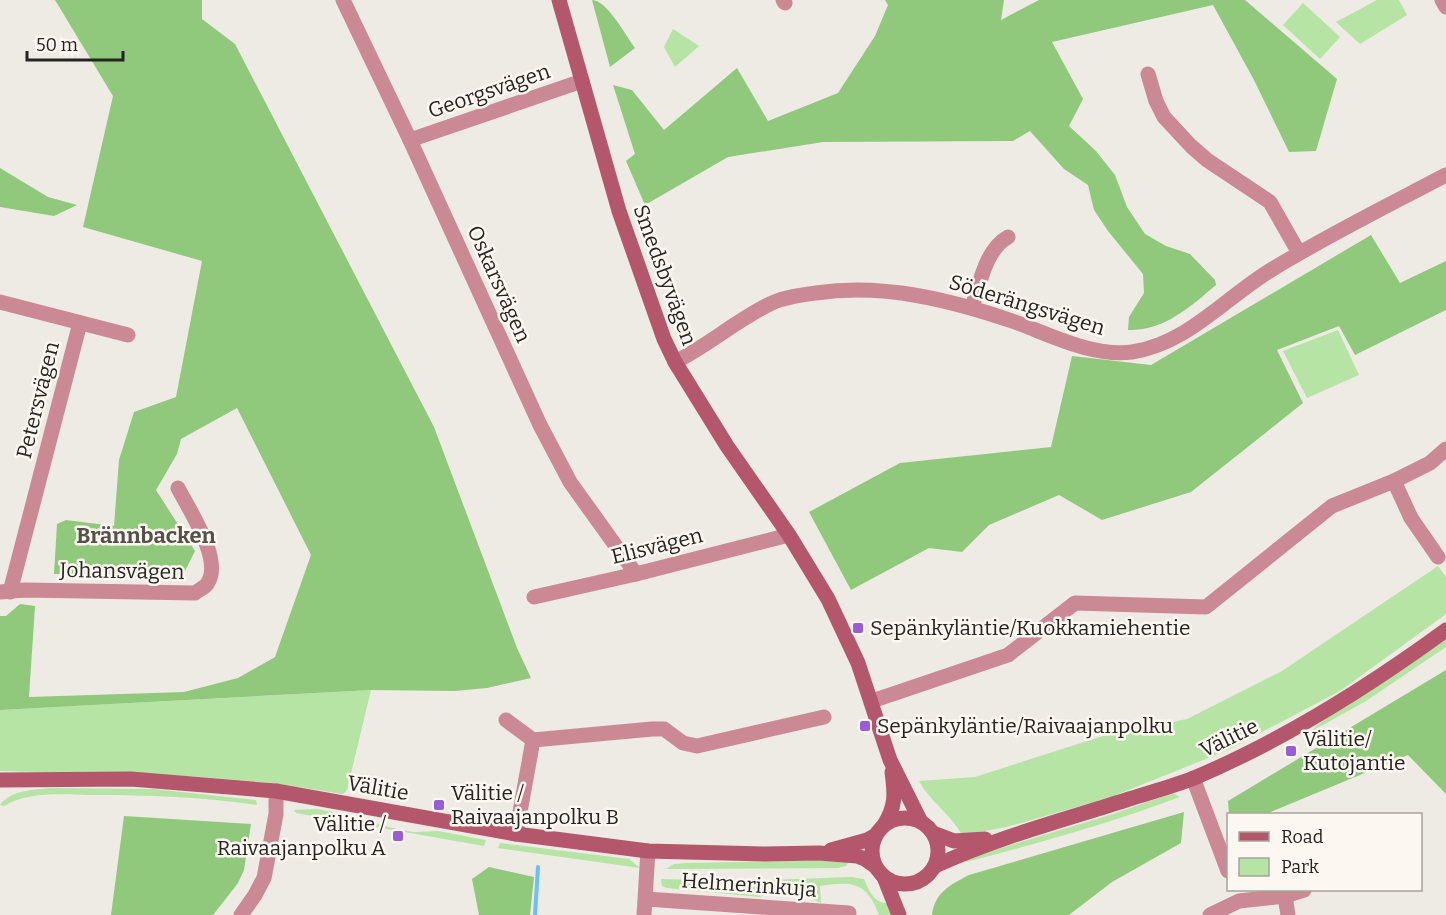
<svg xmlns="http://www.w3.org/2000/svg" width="1446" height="915" font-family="Bitter,serif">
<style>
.green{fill:#b5e4a5}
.forest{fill:#90c87c}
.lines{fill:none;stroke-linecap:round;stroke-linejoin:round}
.stream{stroke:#69c0fa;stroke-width:4}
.street{stroke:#ca8995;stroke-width:15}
.secondary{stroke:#b4576c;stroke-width:15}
.poi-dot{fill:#985dd5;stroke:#fcf8f1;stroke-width:2}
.labels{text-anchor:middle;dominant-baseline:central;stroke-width:5;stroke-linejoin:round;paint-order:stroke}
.street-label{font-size:21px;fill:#252421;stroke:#fcf8f1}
.poi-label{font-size:21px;fill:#252421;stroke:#fcf8f1;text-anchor:start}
.neighbourhood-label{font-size:22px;font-weight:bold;fill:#54514b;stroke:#fcf8f1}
</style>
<rect width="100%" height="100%" fill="#eeebe4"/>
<g class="green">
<polygon points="1377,0 1399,0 1407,15 1360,44 1336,22"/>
<polygon points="1303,3 1340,37 1320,59 1283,25"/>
<polygon points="673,29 699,46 675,67 664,47"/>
<polygon points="1338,330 1359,375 1307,398 1283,351"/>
<path d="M1438 566 1446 577V614L1340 691 1228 750 1111 797 1007 827 962 835C951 814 930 802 919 781L975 777 1106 735 1187 719 1282 671Z"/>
<polygon points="1446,639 1446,647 1366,701 1305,735 1331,715"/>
<polygon points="371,690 347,790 343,794 273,783 188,776 0,771 0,710"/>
<path d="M50 788 153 789 256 800 257 805C203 797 149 795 95 795 66 795 30 790 4 806L0 805C11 790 32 790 50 788Z"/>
<path d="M1170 794H1175L1180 797C1110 823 1039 843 966 862L965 859 1116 813Z"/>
<polygon points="317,809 352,816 392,828 413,832 438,831 486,840 484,846 296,813 294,810"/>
<polygon points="500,843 629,859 640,868 498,848"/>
<polygon points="850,860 846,866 838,868 666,869 674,864 686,863"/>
<path d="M851 877 864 879C870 893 875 905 892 903L893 915H879C867 882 852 881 820 886L821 903 789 888 777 887 760 897 667 888 662 886 661 879 745 881Z"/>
</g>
<g class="forest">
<polygon points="55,0 202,0 202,19 235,44 434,427 517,648 531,678 487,688 455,691 371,690 0,710 0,616 6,616 20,604 35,606 29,697 184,692 238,678 275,657 311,555 237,408 181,439 177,454 156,490 195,551 183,575 54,574 57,524 66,520 114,526 119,460 134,412 176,397 202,261 83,227 113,96"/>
<path d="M592 0C607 0 626 36 635 48L610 67Z"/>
<path d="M885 0H1004L1001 20 1039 0H1245L1337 79 1316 151 1289 152 1254 80 1213 5 1052 42 1083 99 1069 126 1096 151 1115 175 1127 207 1145 234 1166 246 1190 254 1215 280 1216 285C1190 307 1164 331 1128 330L1129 317 1144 293 1143 274 1108 231 1094 210 1088 185 1064 169 1030 131 1013 141 823 142 728 157 645 205 626 161 635 154 613 85 632 90 664 130 737 68 768 121 838 93 875 36 888 5Z"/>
<polygon points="0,168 48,197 77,205 54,216 0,207"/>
<polygon points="1371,235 1400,283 1446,261 1446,310 1355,355 1339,326 1277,350 1303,403 1191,492 1102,520 1059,495 989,525 962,552 929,548 851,590 809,512 900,463 1051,447 1072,356 1151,365"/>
<polygon points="1446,670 1446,794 1408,755 1266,814 1229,814 1228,801"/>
<path d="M1184 812 1181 843 1112 882 1069 915H932C935 892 950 885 969 875Z"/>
<polygon points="124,816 251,824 244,870 238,883 213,915 111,915"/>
<polygon points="489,867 534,877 530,915 479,915 472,879"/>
</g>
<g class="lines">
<polyline class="stream" points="535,915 538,867"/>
<g class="street">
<polyline points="343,0 410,140 540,425 570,482 636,574"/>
<polyline points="783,0 785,3"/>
<polyline points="1442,0 1446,7"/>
<polyline points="1148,74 1156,101 1164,117 1191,146 1207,160 1270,202 1299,253"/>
<polyline points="410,140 582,81"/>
<polyline points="0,302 128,335"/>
<path d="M972 307C980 284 985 250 1008 237"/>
<path d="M675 362C709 345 738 319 772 303 785 297 801 295 816 293 884 283 951 300 1015 322 1051 335 1092 357 1132 352 1187 344 1225 298 1271 270 1328 235 1387 206 1446 175"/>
<polyline points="1394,481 1411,518 1438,557"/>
<path d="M0 592 25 590 195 593C199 590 205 587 207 584 224 561 189 510 178 488"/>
<polyline points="10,592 80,323"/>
<polyline points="534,597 636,574 789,535"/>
<polyline points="872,701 1008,655 1075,603 1206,607 1332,506 1394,481 1430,463 1446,449"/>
<polyline points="506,720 533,740"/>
<polyline points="1193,778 1228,871"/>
<polyline points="516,834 533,740 652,729 664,729 683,743 697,746 824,717"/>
<polyline points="1285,896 1288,915"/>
<polyline points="646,899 849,913"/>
<polyline points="241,915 255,895 264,878 276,814 276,791"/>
<polyline points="644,915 648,851"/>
<polyline points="1210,915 1239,901 1285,896 1304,890"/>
</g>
<g class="secondary">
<polyline points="559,0 619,211 664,339 675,362 727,446 789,535 828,599 858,663 890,760 921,822"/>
<polyline points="0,780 131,779 276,791 516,834 648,851 765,854 819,853 857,856 865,859 875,866"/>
<circle cx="905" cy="851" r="33"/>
<path d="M884 825C896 806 895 794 892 772"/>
<polyline points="933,833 954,841 985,839"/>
<polyline points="831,850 867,840 876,835"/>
<path d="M935 866C998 837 1064 820 1129 799 1151 792 1174 786 1194 778 1284 740 1368 687 1446 630"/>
<polyline points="884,877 899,915"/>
</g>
</g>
<g class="poi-dot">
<rect x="852" y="622" width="12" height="12" rx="3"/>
<rect x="859" y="720" width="12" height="12" rx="3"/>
<rect x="1285" y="745" width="12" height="12" rx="3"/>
<rect x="433" y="799" width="12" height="12" rx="3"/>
<rect x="392" y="830" width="12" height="12" rx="3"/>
</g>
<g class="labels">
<g class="street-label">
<text transform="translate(489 91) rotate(-19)">Georgsvägen</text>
<text transform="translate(665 275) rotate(70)">Smedsbyvägen</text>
<text transform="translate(499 284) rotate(66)">Oskarsvägen</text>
<text transform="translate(1027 305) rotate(17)">Söderängsvägen</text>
<text transform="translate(38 400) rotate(-76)">Petersvägen</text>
<text transform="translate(657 546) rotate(-14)">Elisvägen</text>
<text transform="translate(122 571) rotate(1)">Johansvägen</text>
<text transform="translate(1229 738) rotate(-26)">Välitie</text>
<text transform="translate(378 788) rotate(10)">Välitie</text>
<text transform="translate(749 885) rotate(4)">Helmerinkuja</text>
</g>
<g class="poi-label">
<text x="870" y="628">Sepänkyläntie/Kuokkamiehentie</text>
<text x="877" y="726">Sepänkyläntie/Raivaajanpolku</text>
<text x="1303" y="739">Välitie/<tspan x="1303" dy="24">Kutojantie</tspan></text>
<text x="451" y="793">Välitie /<tspan x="451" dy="24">Raivaajanpolku B</tspan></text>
<text x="386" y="824" text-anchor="end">Välitie /<tspan x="386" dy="24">Raivaajanpolku A</tspan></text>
</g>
<g class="neighbourhood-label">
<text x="146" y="535">Brännbacken</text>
</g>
</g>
<rect x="1227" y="813" width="195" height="78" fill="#fcf8f1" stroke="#a6a39e" stroke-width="1.5"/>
<rect x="1239" y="832" width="30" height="9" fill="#b4576c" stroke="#a6a39e" stroke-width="1.5"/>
<text x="1281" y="843" font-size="18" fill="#252421">Road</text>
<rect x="1239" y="858" width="30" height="18" fill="#b5e4a5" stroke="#a6a39e" stroke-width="1.5"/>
<text x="1281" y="873" font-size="18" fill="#252421">Park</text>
<path d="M27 51v9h96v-9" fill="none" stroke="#252421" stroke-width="3"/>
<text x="36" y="51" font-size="18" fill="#252421" stroke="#fcf8f1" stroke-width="4.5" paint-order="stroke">50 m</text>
</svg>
